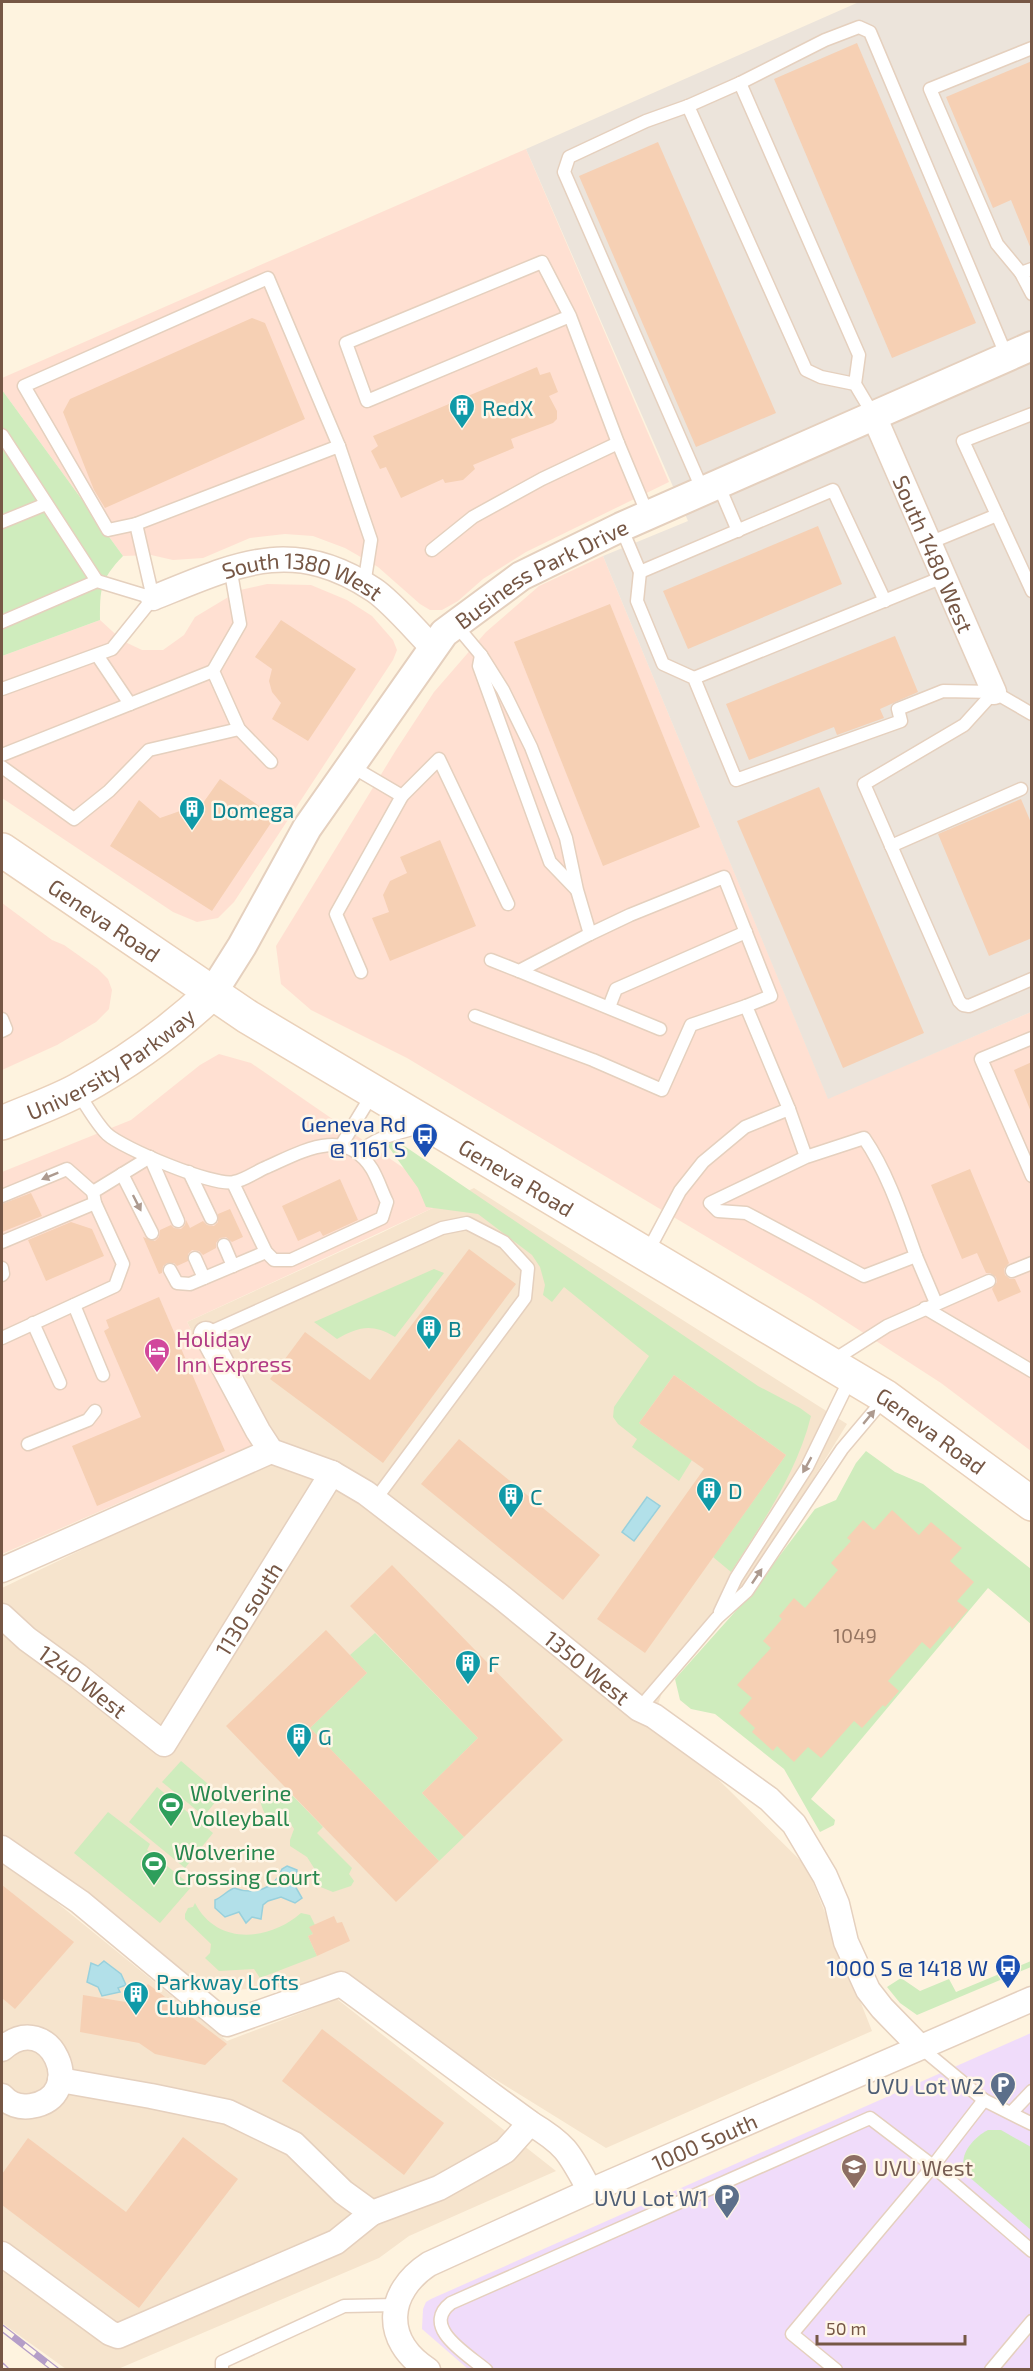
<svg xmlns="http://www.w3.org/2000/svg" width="1033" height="2371" font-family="'Exo 2',sans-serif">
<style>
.residential{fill:#f6e4cd}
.commercial{fill:#ffe0d2}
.industrial{fill:#ece4db}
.education{fill:#f0dcfa}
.green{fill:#cfecbd}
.water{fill:#b2e0e9;stroke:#98d0dc;stroke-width:1.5}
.building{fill:#f6d0b4}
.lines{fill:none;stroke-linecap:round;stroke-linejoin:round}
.service-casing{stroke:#e5d0be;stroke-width:15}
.minor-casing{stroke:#e5d0be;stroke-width:27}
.tertiary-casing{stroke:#e5d0be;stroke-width:32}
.secondary-casing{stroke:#ead1ba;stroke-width:36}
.service{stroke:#fff;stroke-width:12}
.minor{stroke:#fff;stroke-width:24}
.tertiary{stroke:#fff;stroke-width:28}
.secondary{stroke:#fff;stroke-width:33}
.rail-casing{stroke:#b59ec8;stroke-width:7}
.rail{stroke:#fff6e7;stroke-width:4.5;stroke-dasharray:14;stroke-linecap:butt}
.oneway{fill:#ad9a8f}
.labels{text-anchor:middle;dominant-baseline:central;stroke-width:5;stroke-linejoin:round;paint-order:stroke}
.number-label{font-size:20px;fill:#967561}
.culture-label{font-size:22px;fill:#0d838f;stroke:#fff6e7;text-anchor:start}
.street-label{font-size:22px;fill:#765745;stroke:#fff6e7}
.transit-label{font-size:22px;fill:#164399;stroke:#fff6e7;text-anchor:end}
.hotel-label{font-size:22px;fill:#b23c85;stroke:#fff6e7;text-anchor:start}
.leisure-label{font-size:22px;fill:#27864d;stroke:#fff6e7;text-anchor:start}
.service-label{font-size:22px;fill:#4e5e75;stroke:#fff6e7;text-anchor:end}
.education-label{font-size:22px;fill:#785e54;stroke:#fff6e7;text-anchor:start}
</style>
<rect width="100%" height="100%" fill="#fef3df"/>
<g class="residential">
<polygon points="474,1188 847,1424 750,1581 665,1684 654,1716 807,1867 872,2031 606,2148 341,1984 196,1992 2,1848 2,1588 183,1501 225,1484 252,1445 187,1322 379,1234"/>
<polygon points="2,1858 227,2041 337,1999 556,2171 409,2236 379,2258 118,2369 66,2369 2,2323"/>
</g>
<g class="commercial">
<polygon points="526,149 669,482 526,552 483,579 458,601 442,610 430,610 420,604 378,567 345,548 313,536 285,534 250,538 203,558 173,560 151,555 123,556 2,390 2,378"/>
<polygon points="603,556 828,1098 1031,1012 1031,1451 941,1383 811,1299 407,1058 311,1010 281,984 276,946 396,750 434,692 486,632 539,586"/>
<polygon points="267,584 311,585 347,600 372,616 393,640 397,650 393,660 234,902 218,918 197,922 173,912 2,798 2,656 100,620 123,641 142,650 163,650 184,635 195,617 240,590"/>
<polygon points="2,903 52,940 64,945 98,969 108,979 112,990 109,1009 96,1022 57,1045 2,1070"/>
<polygon points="219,1054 251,1063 450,1200 187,1322 252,1445 2,1554 2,1172 131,1120 200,1065"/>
</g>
<polygon class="industrial" points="859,2 1031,2 1031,1012 828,1099 603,556 688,521 526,149"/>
<polygon class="education" points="1031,2033 1031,2369 468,2369 422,2329 423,2309 426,2302 431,2299"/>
<g class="green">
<path d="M2 390 123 556C100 580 100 589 100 620L2 656Z"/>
<path d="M397 1141 758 1386 800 1408 811 1416C797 1473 762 1523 731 1572L713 1557 786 1455 674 1375 639 1423 692 1460 679 1481 632 1447 637 1439 618 1424 613 1417 614 1407 649 1356 564 1287 552 1302 543 1295 545 1285 540 1267 532 1255 478 1214 426 1207 418 1188 388 1146 391 1142Z"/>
<path d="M434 1269 444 1273 395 1337C371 1323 359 1327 337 1339L314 1322Z"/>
<polygon points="866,1451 895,1472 923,1484 1031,1569 1031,1624 988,1588 811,1799 835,1820 834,1825 820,1832 784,1769 715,1714 691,1709 680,1700 675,1679 750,1595 815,1509 836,1500 856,1463"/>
<polygon points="375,1633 478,1738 422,1793 464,1837 439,1861 310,1728 367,1673 350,1655"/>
<polygon points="181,1761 221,1795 204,1816 162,1782"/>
<polygon points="157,1787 213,1833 185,1868 129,1822"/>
<path d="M288 1791 323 1827 317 1833 352 1868 349 1874 354 1881 351 1886 333 1892 318 1886 314 1868 307 1857 290 1846V1840L294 1829C289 1819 282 1825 273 1825 264 1816 261 1805 258 1793H264L273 1799 282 1796Z"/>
<polygon points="108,1812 150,1844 147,1850 192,1886 160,1923 74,1853"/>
<path d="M195 1903C217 1946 269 1941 301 1913L310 1915 315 1925 310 1927 313 1934 308 1936 317 1956 260 1978 254 1969 219 1971 205 1958 210 1953 211 1944 185 1919V1914L188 1908 193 1907Z"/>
<polygon points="1031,1961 1031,1967 917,2015 900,2003 887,1987 901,1978 920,1991 949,1979 956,1992"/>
<path d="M988 2130H1001L1031 2147V2230L968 2176C955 2159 971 2139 988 2130Z"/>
</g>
<g class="water">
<polygon points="647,1497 660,1506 634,1541 622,1532"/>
<path d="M287 1866 297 1870 295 1886 302 1898 295 1903 281 1897 268 1901 263 1905 261 1919 252 1917 246 1923 239 1912 225 1917 215 1908V1900C222 1897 227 1891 234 1888 253 1895 275 1890 282 1869Z"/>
<polygon points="104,1961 121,1974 126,1985 118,1988 120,1992 102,1996 98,1987 87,1982 91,1963 98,1966"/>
</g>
<g class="building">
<polygon points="857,43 976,323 892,358 774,79"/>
<polygon points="1032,61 1032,249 1031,249 1011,200 993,208 946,97"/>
<polygon points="658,142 776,413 696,447 579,176"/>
<polygon points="252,318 265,323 305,419 105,508 94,490 63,412 70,399"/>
<polygon points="537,367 540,375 550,372 558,392 549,396 557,411 557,419 553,423 511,439 514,448 473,465 475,469 463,480 445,483 443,479 401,498 386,467 380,469 371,451 378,446 373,436"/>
<polygon points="818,526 842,584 688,649 663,591"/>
<polygon points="610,604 700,827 603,866 514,642"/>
<polygon points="281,620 356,669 308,741 272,719 281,703 272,692 269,681 272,669 255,657"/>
<polygon points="895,636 918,692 880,709 884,718 837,735 834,727 749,760 726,704"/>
<polygon points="220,779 275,817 212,911 110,846 139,800 160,818 203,803"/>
<polygon points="819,787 924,1033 843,1068 737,821"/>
<polygon points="1021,799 1032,825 1032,938 989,956 938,834"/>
<polygon points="440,840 476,926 390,961 372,918 389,912 383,895 390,881 407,873 400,857"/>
<polygon points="1032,1062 1032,1112 1031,1112 1014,1070"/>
<polygon points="970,1169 1009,1263 1004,1269 1005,1275 1010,1279 1015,1279 1021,1292 998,1302 992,1289 997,1282 996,1277 990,1273 986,1273 977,1253 962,1259 931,1185"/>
<polygon points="340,1179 358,1220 323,1236 320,1231 298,1241 282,1206"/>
<polygon points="31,1193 42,1216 2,1232 2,1204"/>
<polygon points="230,1209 243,1237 232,1242 226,1237 220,1238 216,1243 216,1248 203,1255 199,1251 192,1250 188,1254 188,1261 177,1266 174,1263 167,1263 163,1266 162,1273 159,1274 143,1237 155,1241 159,1237 160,1230 171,1225 174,1228 181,1229 185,1225 186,1220 190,1228 203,1221 207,1225 214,1226 218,1222 218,1214"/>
<polygon points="71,1222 92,1229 104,1256 46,1281 28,1240"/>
<polygon points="469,1249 516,1284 383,1463 270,1379 305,1332 370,1380"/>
<polygon points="159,1297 225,1451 97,1506 72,1446 141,1417 104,1331 109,1328 106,1320"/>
<polygon points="674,1375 786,1455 645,1653 597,1619 704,1469 639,1423"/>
<polygon points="459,1439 600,1555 563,1600 421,1484"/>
<polygon points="892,1510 919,1535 931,1522 962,1548 950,1561 974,1582 957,1601 968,1610 952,1629 950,1626 930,1649 922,1642 888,1681 899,1691 885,1707 883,1705 862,1728 854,1721 821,1758 808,1747 794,1762 777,1746 773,1751 752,1732 755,1728 739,1713 752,1698 737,1685 771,1648 763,1641 782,1619 779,1616 794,1598 805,1608 838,1570 831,1563 851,1541 847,1538 863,1520 874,1530"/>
<polygon points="392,1565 563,1740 464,1837 422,1793 478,1738 350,1606"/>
<polygon points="326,1630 367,1673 310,1728 439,1861 396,1902 226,1726"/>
<polygon points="2,1885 74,1942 15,2009 2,1998"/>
<polygon points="334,1916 337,1923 342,1922 350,1941 317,1956 308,1936 313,1934 309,1927"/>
<polygon points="148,1984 227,2044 205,2065 155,2054 139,2043 80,2032 83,1995 132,2003"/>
<polygon points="322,2029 444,2123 404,2175 282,2081"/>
<polygon points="183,2137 238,2179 139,2308 2,2205 2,2174 28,2138 126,2212"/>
</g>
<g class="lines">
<defs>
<g id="service">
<polyline points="740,83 825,40 859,27 870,32 1007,357"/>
<polyline points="688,106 646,121 569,157 564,172 703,491"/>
<polyline points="1032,269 1021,273 1032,294"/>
<polyline points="1021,273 997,244 930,89 1032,48"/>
<polyline points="570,316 542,262 346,343 367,401 570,316 618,443"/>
<polyline points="855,384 821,377 806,370 688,106 740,83 859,355 855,384 874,416"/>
<polyline points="1032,414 963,441 1032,591"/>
<polyline points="2,435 97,581"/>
<polyline points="718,484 738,531"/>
<polyline points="2,522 46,504"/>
<polyline points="136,524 108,530 24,386 268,278 339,446"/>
<polyline points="621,527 640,572 637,601 663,664 694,678 736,780 901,721 898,709 943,691 994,692 1032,714"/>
<polyline points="929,543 997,515"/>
<polyline points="432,550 473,517 542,479 618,443 648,515"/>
<polyline points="230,567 240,624 213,671 239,729 271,762"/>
<polyline points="640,572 833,490 885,601"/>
<polyline points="153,598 136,524 339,446 371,540 364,585"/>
<polyline points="2,622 97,581 153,598"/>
<polyline points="455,624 481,655 503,690 531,747 566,838 577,890 590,934 630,915 724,877 771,996 746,1006 789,1109"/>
<polyline points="97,655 130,704"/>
<polyline points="481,655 479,666 550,862 576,889"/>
<polyline points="694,678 943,577"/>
<polyline points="2,689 112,649 153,598"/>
<polyline points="994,692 964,725 864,784 959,1001 963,1005 969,1006 1032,979"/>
<polyline points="2,755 213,671"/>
<polyline points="351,766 402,796 439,759 508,904"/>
<polyline points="2,767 74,819 109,791 149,750 239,729"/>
<polyline points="891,846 1021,789"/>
<polyline points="491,960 519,971 590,934"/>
<polyline points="519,971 660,1029"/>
<polyline points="361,972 336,914 402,796"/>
<polyline points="609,1007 616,989 746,932"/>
<polyline points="475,1016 593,1060 662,1090 691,1025 746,1006"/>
<polyline points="2,1019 6,1029 2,1031"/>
<polyline points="1032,1038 981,1059 1032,1176"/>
<path d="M78 1093C87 1106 96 1123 107 1134 122 1148 214 1187 234 1182 245 1180 257 1171 267 1167 303 1151 345 1126 372 1169 378 1179 382 1192 387 1202L382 1218 291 1260H274L266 1252 233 1183"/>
<polyline points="342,1144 373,1093"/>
<path d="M359 1153C376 1136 400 1133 423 1126"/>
<polyline points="150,1157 178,1221"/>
<polyline points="189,1172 211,1218"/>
<polyline points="122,1174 152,1233"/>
<polyline points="2,1196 67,1169 93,1192"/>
<polyline points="2,1242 95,1203"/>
<polyline points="224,1245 233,1266"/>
<path d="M647 1253 680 1191 703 1162 745 1127 789 1109 806 1157 710 1203 718 1211 746 1213 864 1276 916 1256C902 1217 888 1173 864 1138L806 1157"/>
<polyline points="916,1256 936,1303"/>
<polyline points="195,1258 204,1278"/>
<polyline points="2,1268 3,1274 2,1275"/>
<polyline points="170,1270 177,1283 190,1284 266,1252"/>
<polyline points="1012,1271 1032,1263"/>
<polyline points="74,1305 103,1375"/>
<polyline points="925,1308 1032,1371"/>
<polyline points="33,1323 60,1383"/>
<polyline points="206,1334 442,1228 467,1223 504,1242 528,1268 525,1298 375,1500"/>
<polyline points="2,1338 115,1286 123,1264 95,1203 93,1192 150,1157"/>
<polyline points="832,1361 887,1326 989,1281"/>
<polyline points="28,1444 88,1420 95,1411"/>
<polyline points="720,1612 736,1578 807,1467 850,1379"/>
<polyline points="639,1709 717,1618 747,1591 842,1449 885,1398"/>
<polyline points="920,2047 984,2100"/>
<polyline points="1011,2113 1032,2091"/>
<polyline points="222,2370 222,2362 344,2306 397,2305"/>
<path d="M486 2370C467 2354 420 2327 451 2303L870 2118 933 2166 1032 2251"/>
<polyline points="836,2370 792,2334 933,2166 984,2100 1032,2124"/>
<polyline points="991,2370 1032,2321"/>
</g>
<g id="minor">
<path id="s1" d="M874 416 994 692"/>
<path id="s2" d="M153 598C235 565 292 535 374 590 392 602 417 632 433 648"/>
<path id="s3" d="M206 1334 258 1431 271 1451 332 1473 366 1493 500 1596 639 1709 654 1716 769 1799 794 1824 825 1876 837 1904 846 1942 868 1990 882 2008 920 2047"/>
<polyline points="2,1570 271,1451"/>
<path id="s4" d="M2 1616 27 1639 78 1676 164 1744 332 1473"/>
<path d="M2 1848 80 1902 227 2024 341 1984 530 2123C567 2145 570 2154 590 2191"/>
<path d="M2 2049C50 2006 90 2097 31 2106 20 2108 9 2104 2 2096"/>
<polyline points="60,2080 151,2096 228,2112 294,2144 343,2192 372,2213 439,2188 505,2151 530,2123"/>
<polyline points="2,2254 110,2333 118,2336 336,2242 372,2213"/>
<path id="s5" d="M428 2370C382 2340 386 2292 429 2264L590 2191 1032 1999"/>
</g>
<g id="tertiary">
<path id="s6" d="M213 992 242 946 307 828 444 633 521 576 621 527 1032 346"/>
</g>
<g id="secondary">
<path id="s7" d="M2 850 248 1017 886 1397 1032 1504"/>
<path id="s8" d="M2 1123C27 1112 54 1103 78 1090 127 1063 172 1031 213 992"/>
</g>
</defs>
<use href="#service" class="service-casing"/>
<use href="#minor" class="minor-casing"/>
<use href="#tertiary" class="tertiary-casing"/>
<use href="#secondary" class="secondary-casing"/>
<use href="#service" class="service"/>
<use href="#minor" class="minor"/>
<use href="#tertiary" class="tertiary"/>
<use href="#secondary" class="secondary"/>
<defs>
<g id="rail">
<polyline points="2,2328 56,2370"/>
<polyline points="2,2366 6,2370"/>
</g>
</defs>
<use href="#rail" class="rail-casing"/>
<use href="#rail" class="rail"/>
</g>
<defs><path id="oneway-solid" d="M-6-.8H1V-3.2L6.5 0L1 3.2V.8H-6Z" transform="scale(1.5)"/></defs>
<g class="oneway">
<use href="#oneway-solid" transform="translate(50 1176) rotate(158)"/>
<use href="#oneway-solid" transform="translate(137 1203) rotate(63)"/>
<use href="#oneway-solid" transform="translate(869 1417) rotate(-50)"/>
<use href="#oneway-solid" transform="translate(807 1465) rotate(119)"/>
<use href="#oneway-solid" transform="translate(757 1576) rotate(-56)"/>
</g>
<defs>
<symbol id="building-pin" viewBox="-11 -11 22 30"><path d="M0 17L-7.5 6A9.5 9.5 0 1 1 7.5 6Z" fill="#0f9aa8" stroke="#fff6e7"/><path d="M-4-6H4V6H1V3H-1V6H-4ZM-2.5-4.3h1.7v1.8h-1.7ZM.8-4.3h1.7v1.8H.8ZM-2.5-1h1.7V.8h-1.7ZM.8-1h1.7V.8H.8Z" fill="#fff"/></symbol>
<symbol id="bus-pin" viewBox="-11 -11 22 30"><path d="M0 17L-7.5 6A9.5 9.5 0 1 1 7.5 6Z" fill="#1a4fb4" stroke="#fff6e7"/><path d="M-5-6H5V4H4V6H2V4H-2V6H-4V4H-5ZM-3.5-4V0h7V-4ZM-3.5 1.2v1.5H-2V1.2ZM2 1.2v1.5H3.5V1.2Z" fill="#fff"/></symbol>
<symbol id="hotel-pin" viewBox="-11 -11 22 30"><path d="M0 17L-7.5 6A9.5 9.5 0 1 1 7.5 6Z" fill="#d1479c" stroke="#fff6e7"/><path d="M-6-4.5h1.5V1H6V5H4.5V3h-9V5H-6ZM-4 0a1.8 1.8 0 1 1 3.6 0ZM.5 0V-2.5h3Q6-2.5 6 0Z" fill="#fff"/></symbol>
<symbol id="stadium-pin" viewBox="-11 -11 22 30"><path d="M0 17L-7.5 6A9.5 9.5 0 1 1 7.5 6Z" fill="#2e9e5b" stroke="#fff6e7"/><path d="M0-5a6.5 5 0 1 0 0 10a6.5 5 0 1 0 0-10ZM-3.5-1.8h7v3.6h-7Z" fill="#fff"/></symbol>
<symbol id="parking-pin" viewBox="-11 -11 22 30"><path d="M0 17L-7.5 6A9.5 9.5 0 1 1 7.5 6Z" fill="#5c6f8a" stroke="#fff6e7"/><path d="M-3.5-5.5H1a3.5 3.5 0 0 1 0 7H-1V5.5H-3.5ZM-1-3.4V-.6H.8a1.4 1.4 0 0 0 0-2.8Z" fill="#fff"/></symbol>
<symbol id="university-pin" viewBox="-11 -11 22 30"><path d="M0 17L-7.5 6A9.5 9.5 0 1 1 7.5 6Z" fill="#8d6e63" stroke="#fff6e7"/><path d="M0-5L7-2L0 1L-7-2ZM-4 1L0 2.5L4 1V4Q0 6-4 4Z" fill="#fff"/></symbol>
</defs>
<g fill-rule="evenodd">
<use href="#building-pin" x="447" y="392" width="30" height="40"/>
<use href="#building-pin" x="177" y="794" width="30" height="40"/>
<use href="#bus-pin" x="410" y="1121" width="30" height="40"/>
<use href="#building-pin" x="414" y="1313" width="30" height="40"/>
<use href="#hotel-pin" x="142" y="1336" width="30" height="40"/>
<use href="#building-pin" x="694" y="1475" width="30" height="40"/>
<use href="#building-pin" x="496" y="1481" width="30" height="40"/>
<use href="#building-pin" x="453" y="1648" width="30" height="40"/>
<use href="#building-pin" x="284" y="1721" width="30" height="40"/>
<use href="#stadium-pin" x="156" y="1790" width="30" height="40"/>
<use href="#stadium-pin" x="139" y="1849" width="30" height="40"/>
<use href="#bus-pin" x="993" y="1952" width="30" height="40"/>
<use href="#building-pin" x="121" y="1979" width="30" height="40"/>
<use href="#parking-pin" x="988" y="2070" width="30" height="40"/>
<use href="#university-pin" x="839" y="2152" width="30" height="40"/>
<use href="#parking-pin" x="712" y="2182" width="30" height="40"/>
</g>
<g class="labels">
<g class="number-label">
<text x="855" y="1635">1049</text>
</g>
<g class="culture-label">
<text x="482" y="407">RedX</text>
<text x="212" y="809">Domega</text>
<text x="448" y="1328">B</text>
<text x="728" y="1490">D</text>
<text x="530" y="1496">C</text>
<text x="488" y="1663">F</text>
<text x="318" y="1736">G</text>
<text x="156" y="1981">Parkway Lofts<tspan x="156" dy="25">Clubhouse</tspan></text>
</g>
<g class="street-label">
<text stroke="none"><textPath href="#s1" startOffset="150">South 1480 West</textPath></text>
<text stroke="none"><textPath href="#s6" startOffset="542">Business Park Drive</textPath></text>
<text stroke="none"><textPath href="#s2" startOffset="158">South 1380 West</textPath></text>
<text stroke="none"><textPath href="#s7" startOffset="124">Geneva Road</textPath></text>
<text stroke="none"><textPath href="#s8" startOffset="124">University Parkway</textPath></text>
<text stroke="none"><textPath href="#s7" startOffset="610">Geneva Road</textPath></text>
<text stroke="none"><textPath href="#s7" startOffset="1096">Geneva Road</textPath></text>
<text stroke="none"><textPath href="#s4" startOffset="366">1130 south</textPath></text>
<text stroke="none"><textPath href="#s3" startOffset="520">1350 West</textPath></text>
<text stroke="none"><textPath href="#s4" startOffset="104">1240 West</textPath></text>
<text stroke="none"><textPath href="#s5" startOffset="432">1000 South</textPath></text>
</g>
<g class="transit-label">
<text x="406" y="1123">Geneva Rd<tspan x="406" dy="25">@ 1161 S</tspan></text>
<text x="988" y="1967">1000 S @ 1418 W</text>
</g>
<g class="hotel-label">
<text x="176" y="1338">Holiday<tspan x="176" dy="25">Inn Express</tspan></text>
</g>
<g class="leisure-label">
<text x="190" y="1792">Wolverine<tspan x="190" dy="25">Volleyball</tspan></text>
<text x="174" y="1851">Wolverine<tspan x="174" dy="25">Crossing Court</tspan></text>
</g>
<g class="service-label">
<text x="984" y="2085">UVU Lot W2</text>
<text x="708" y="2197">UVU Lot W1</text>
</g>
<g class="education-label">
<text x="874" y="2167">UVU West</text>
</g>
</g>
<rect width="1033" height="2371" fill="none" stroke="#765745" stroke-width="6"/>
<path d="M817 2335v9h148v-9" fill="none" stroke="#765745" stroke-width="3"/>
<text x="826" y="2335" font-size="18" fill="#765745" stroke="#fff6e7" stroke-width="4.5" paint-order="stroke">50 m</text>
</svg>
